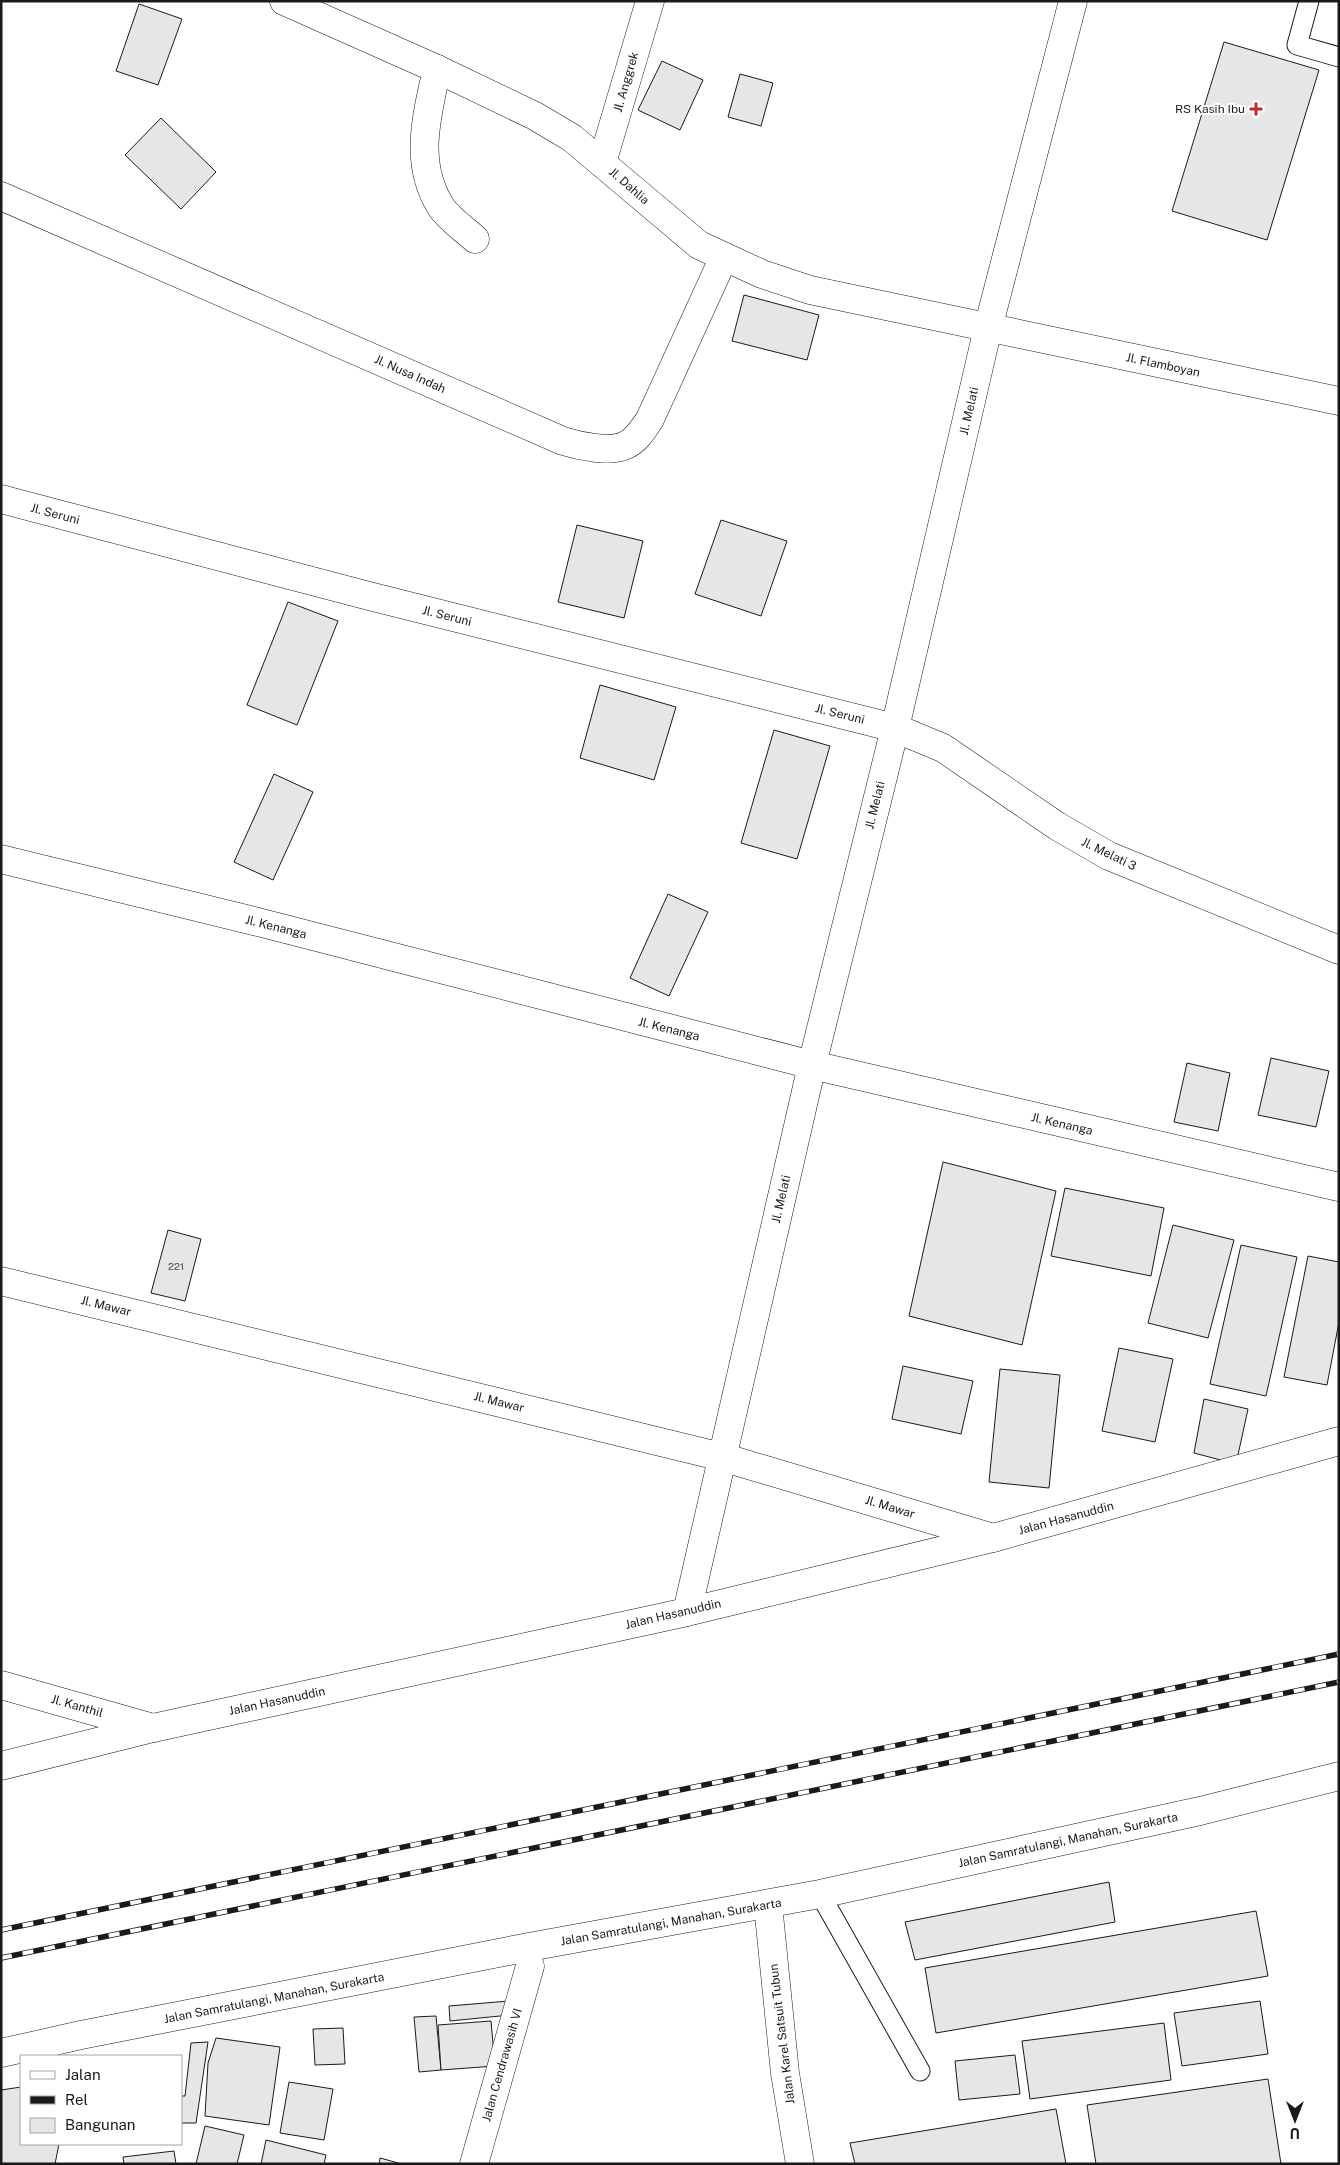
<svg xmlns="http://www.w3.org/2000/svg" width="1340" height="2165" font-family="'Public Sans',sans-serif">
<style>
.building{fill:#e6e6e6;stroke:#1a1a1a}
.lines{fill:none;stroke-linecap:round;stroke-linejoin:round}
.lane-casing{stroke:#1a1a1a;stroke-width:21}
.street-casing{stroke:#1a1a1a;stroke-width:29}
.secondary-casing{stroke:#1a1a1a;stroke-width:29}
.lane{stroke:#fff;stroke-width:19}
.street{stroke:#fff;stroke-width:28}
.secondary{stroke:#fff;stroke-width:28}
.rail-casing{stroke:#1a1a1a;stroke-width:5.5}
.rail{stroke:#fff;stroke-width:4;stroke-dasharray:11;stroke-linecap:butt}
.poi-dot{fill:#c62828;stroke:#fff;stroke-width:2}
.labels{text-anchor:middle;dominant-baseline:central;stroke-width:4;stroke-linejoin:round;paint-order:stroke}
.number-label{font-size:10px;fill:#4d4d4d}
.street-label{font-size:12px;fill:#1a1a1a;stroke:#fff}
.poi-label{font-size:12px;fill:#1a1a1a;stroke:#fff;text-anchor:end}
</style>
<rect width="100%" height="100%" fill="#fff"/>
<g class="building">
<polygon points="139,4 182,19 158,85 116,71"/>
<polygon points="1224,42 1319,70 1267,240 1172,211"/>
<polygon points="662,61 703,80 680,130 638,110"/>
<polygon points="740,74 773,83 761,126 728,117"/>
<polygon points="161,118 216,172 181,209 125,155"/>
<polygon points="744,295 819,315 807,360 732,341"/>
<polygon points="721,520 787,541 761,616 695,594"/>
<polygon points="577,525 643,541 624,618 558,602"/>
<polygon points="288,602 338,621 297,725 247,705"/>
<polygon points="600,685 676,707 654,780 580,758"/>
<polygon points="774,730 830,746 797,859 741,843"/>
<polygon points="274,774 313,792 273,880 234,862"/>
<polygon points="668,894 708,912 669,996 630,978"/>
<polygon points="1271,1058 1329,1071 1316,1127 1258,1115"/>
<polygon points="1187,1063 1230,1073 1218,1131 1174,1122"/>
<polygon points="943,1162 1056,1191 1022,1345 909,1316"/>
<polygon points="1065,1188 1164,1208 1151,1276 1051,1256"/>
<polygon points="1173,1225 1234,1240 1208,1338 1148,1323"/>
<polygon points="168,1230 201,1239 185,1301 151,1293"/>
<polygon points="1241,1245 1297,1257 1266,1396 1210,1384"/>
<polygon points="1308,1256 1339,1262 1339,1322 1327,1385 1284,1377"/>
<polygon points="1119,1348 1173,1359 1155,1442 1102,1431"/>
<polygon points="903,1366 973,1381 961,1434 892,1419"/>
<polygon points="1000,1369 1060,1375 1049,1488 989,1482"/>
<polygon points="1204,1399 1248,1409 1236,1464 1194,1453"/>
<polygon points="1109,1882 1115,1922 915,1960 905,1922"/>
<polygon points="1256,1911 1268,1976 936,2033 925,1968"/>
<polygon points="509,2001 510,2015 450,2021 449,2006"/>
<polygon points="1260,2001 1268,2054 1182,2066 1174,2013"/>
<polygon points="436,2016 441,2070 419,2072 414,2017"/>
<polygon points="491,2021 495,2066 441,2070 438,2025"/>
<polygon points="1164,2023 1171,2080 1030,2099 1022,2041"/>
<polygon points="343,2028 345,2064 315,2065 313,2029"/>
<polygon points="216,2038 280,2047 269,2125 205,2116 208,2063"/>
<polygon points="208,2042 196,2123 181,2123 181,2096 185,2096 191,2043"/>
<polygon points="1015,2055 1020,2094 959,2100 955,2061"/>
<polygon points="1268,2079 1281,2164 1096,2164 1087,2105"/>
<polygon points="289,2082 333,2089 324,2140 280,2133"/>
<polygon points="21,2087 21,2144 59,2144 55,2164 1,2164 1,2090"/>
<polygon points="1056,2109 1066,2164 855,2164 850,2143"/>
<polygon points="205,2126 244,2135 237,2164 196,2164"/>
<polygon points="266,2140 326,2155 324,2164 261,2164"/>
<polygon points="174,2151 176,2164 124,2164 123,2157"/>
<polygon points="380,2158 402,2164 379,2164"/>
</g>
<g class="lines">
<defs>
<g id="lane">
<polyline points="1309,1 1297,45 1339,57"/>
<polyline points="820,1894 920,2071"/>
</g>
<g id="street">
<polyline points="284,1 437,69 535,116 572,138 699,245 762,274 810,290 1339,401"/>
<path d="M437 69C427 115 413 163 441 207 449 219 464 229 475 239"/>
<polyline points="602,163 650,1"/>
<path d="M1 196 563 441C579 446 611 453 626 445 637 440 644 428 650 419L724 257"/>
<polyline points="1,499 369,596 895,728 943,748 1057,826 1109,856 1339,950"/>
<polyline points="1,1281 722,1457 993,1538"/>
<polyline points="1,1685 153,1728"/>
<polyline points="474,2164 530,1966"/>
</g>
<g id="secondary">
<polyline points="1,859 262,923 812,1065 1339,1187"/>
<polyline points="687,1612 812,1065 895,728 988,328 1073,1"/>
<polyline points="1,1766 153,1728 687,1612 993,1538 1339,1441"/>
<polyline points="768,1905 785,2073 800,2164"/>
<polyline points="1,2053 81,2035 529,1947 820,1894 1200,1811 1339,1776"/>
</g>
</defs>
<use href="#lane" class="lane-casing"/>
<use href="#street" class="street-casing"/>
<use href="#secondary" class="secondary-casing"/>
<use href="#lane" class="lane"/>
<use href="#street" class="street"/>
<use href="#secondary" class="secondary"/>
<defs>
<g id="rail">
<polyline points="1,1930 1339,1654"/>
<polyline points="1,1958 1339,1682"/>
</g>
</defs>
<use href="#rail" class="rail-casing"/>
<use href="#rail" class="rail"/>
</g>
<path class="poi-dot" d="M1253.5 101.5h5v5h5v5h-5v5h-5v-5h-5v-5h5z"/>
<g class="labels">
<g class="number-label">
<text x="176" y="1266">221</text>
</g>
<g class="street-label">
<text transform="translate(626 82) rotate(-74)">Jl. Anggrek</text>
<text transform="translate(629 186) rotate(41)">Jl. Dahlia</text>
<text transform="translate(1163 365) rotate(12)">Jl. Flamboyan</text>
<text transform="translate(410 374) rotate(24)">Jl. Nusa Indah</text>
<text transform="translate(969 411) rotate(-77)">Jl. Melati</text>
<text transform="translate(55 514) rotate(15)">Jl. Seruni</text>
<text transform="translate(447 616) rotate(14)">Jl. Seruni</text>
<text transform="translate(840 714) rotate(14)">Jl. Seruni</text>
<text transform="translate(875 805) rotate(-76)">Jl. Melati</text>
<text transform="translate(1109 854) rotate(26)">Jl. Melati 3</text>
<text transform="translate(276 927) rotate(14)">Jl. Kenanga</text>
<text transform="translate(669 1029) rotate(14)">Jl. Kenanga</text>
<text transform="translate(1062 1124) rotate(13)">Jl. Kenanga</text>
<text transform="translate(781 1199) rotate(-77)">Jl. Melati</text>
<text transform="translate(106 1306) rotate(14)">Jl. Mawar</text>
<text transform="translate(499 1402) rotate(14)">Jl. Mawar</text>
<text transform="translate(890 1507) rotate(17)">Jl. Mawar</text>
<text transform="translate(1066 1518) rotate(-15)">Jalan Hasanuddin</text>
<text transform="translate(673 1614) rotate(-13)">Jalan Hasanuddin</text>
<text transform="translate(277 1701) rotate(-12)">Jalan Hasanuddin</text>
<text transform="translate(77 1706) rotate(16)">Jl. Kanthil</text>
<text transform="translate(1068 1840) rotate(-12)">Jalan Samratulangi, Manahan, Surakarta</text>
<text transform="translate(671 1922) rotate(-10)">Jalan Samratulangi, Manahan, Surakarta</text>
<text transform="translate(274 1998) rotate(-11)">Jalan Samratulangi, Manahan, Surakarta</text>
<text transform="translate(782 2034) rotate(-97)">Jalan Karel Satsuit Tubun</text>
<text transform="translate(502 2065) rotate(-74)">Jalan Cendrawasih VI</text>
</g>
<g class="poi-label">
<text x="1245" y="109">RS Kasih Ibu</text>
</g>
</g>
<rect width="1340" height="2165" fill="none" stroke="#1a1a1a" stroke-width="5"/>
<rect x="20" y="2055" width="162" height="90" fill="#ffffff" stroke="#a3a3a3"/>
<rect x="30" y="2071" width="25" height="8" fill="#ffffff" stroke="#a3a3a3"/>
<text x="65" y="2080" font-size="15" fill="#1a1a1a">Jalan</text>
<rect x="30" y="2096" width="25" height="8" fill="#1a1a1a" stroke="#a3a3a3"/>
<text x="65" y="2105" font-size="15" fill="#1a1a1a">Rel</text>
<rect x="30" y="2118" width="25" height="15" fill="#e6e6e6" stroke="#a3a3a3"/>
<text x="65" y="2130" font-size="15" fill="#1a1a1a">Bangunan</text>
<g transform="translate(1295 2120) rotate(180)" stroke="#ffffff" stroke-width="4" paint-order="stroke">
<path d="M0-4L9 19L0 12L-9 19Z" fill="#1a1a1a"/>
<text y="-8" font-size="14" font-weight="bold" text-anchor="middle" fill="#1a1a1a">U</text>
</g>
</svg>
